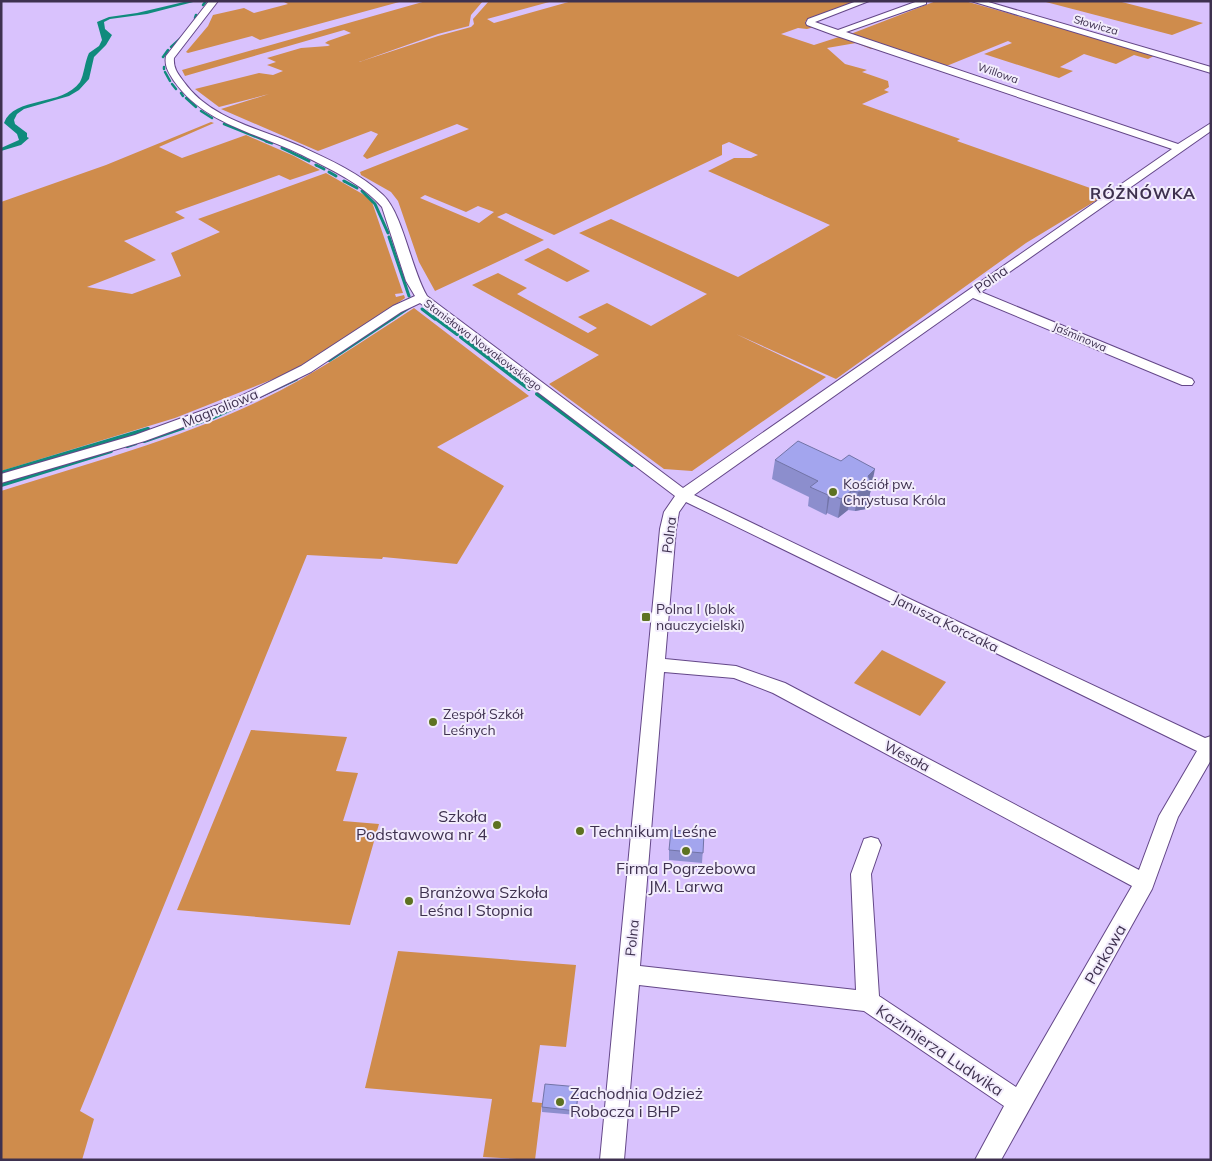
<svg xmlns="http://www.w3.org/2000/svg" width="1212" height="1161" font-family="Mulish,sans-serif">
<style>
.green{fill:#cf8c4c;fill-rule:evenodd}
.water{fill:#108b7d}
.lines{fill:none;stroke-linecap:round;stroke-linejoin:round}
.stream-far2{stroke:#108b7d;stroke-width:2.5}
.stream-far1{stroke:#108b7d;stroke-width:3}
.stream{stroke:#108b7d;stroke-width:4}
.minor-casing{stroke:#644788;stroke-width:2}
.minor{fill:#fff;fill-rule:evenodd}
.wall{fill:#8c8ecd}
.shaded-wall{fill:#7274a7}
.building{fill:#a3a5ee;stroke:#7274a7}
.poi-dot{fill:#5d7221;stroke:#f2ecfc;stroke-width:2}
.labels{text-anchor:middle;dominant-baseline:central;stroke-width:4;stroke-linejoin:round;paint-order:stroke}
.far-street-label{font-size:11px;fill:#3e314f;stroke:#f2ecfc}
.street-label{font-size:14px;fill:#3e314f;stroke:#f2ecfc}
.poi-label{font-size:14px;fill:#3e314f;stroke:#f2ecfc;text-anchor:start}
.far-district-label{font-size:16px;font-weight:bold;letter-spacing:1px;fill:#3e314f;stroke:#f2ecfc}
.near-poi-label{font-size:16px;fill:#3e314f;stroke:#f2ecfc;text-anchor:start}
.near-street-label{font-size:16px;fill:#3e314f;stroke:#f2ecfc}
</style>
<rect width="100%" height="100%" fill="#d9c2fd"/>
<g class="green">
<polygon points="282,1 403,1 260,40 252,36 188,53 186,52 208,26 213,15 244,8 254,13 288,4"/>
<path d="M426 1H483L471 15 469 26 438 34 359 62 438 36 471 27 474 24 473 19 489 1H553L487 19 494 23 572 1H861L810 18 805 22 814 27 807 29 798 28 781 34 814 45 842 36 876 47 871 49 856 43 827 48 845 64 867 70 862 72 888 81 889 87 884 90 889 92 862 104 960 139 957 141 1107 194 1026 243 836 379 736 334 826 377 692 471 664 469 549 384 599 355 472 285 498 273 527 288 517 294 588 333 597 328 578 317 607 303 651 326 707 294 579 233 611 219 738 277 830 225 708 171 734 158H751L758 155 729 142 722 145V155L554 235 506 213 497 217 544 240 435 291 419 262 398 201 391 192 361 175 360 172 469 129 457 124 367 159 363 156 378 134 371 131 318 151 221 109 269 94 219 107 195 89 259 73 273 75 283 71 267 65 276 62 267 58 301 48 328 46 330 45 325 43 328 41 351 33 344 30 185 76 182 70ZM425 195 466 212 478 206 494 212 479 223 420 198Z"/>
<polygon points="936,1 965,1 1156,55 1148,59 1134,55 1116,64 1084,54 1060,67 1073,71 1059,78 984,54 1012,43 1008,41 949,65 942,65 848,35"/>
<polygon points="1042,1 1118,1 1203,23 1172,35"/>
<polygon points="211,122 214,123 159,147 182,158 246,135 294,156 320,170 290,180 279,175 175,212 185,218 124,241 156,260 87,287 132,294 181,276 171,253 220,232 198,219 326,173 366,196 372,202 403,293 395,294 396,297 404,295 405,298 361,329 291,372 175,418 1,471 1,202 106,165"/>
<polygon points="548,248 590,271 567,282 524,260"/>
<path d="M414 308 529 396 437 447 504 486 457 564 383 557 382 559 307 555 80 1111 94 1119 82 1160H1V491C88 463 176 440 259 401 314 375 363 341 414 308Z"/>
<polygon points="882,650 946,682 920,716 854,683"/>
<polygon points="251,730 347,737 336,771 358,773 343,821 379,824 350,925 177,910"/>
<polygon points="398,951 576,965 566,1047 540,1045 532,1102 542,1103 535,1160 483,1157 492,1099 365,1088"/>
</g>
<path class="water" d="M188 1H197L147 14 110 19 104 22 105 29 112 35 106 45 94 57 89 79 79 90 69 96 24 109 17 114 14 120 15 124 27 133V137L29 138 21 145 1 151V148L19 140 17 134 4 123C14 96 62 107 80 82 84 75 85 61 89 53L99 46 102 40 97 22 109 17 137 13Z"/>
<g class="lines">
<g class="stream-far2">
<polyline points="203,5 206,1"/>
<polyline points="195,18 196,15"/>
<polyline points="171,47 181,38"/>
<polyline points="163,57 168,50"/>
<polyline points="164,67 164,69"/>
<polyline points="165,72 170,81"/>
<polyline points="172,84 176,89"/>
<polyline points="181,93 183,96"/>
<polyline points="186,98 196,107"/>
<polyline points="201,111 212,118"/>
<polyline points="224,124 269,142"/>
</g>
<g class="stream-far1">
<polyline points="266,141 272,143"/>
<polyline points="282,148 309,161"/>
<polyline points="316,165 324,169"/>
<polyline points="329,172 336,176"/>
<polyline points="344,181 357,188"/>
<polyline points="362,191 375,204 388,233"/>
<polyline points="389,237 409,296"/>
<polyline points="422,309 435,319"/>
<polyline points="392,319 410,307"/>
</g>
<g class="stream">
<polyline points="434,317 457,334"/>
<polyline points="461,337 529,389"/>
<polyline points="329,360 394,317"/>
<polyline points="537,394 632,465"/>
<polyline points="144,441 214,417 296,379"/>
<polyline points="127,446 136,443"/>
<polyline points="1,473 148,429"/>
<polyline points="1,485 111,451"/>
</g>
<defs>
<g id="minor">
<path d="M209 1H218L174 58C173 68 178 74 184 82 211 120 262 129 302 147 330 160 361 174 383 195 403 214 411 269 427 296L683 488 1172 149 834 35 807 25 806 23 808 19 857 1H869L815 22 838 30 918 1H926V4L846 32 1178 144 1211 123V131L981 292 1192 379 1194 382 1192 385H1182L973 298 694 495 912 600 1205 738 1211 736V760L1178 817 1152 889 1001 1160H975L1004 1106 864 1011 639 985 624 1160H600L660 529 664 512 675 496 420 303 401 312 311 372 246 404 145 441 1 483V474L135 435 237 398 301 366 393 306 415 296 406 281 382 207C361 183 330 169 302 155 257 133 204 124 174 81 169 73 164 66 166 56ZM686 502 1197 751 1159 816 1139 870 785 683 736 666 665 659 676 529 679 512ZM664 672 734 678 773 693 1132 886 1016 1087 879 996 871 874 881 845 878 839 871 837 864 839 851 874 856 990 640 966Z"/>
<polygon points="971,1 985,1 1211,67 1211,73"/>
</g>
</defs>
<use href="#minor" class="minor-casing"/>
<use href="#minor" class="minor"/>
</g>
<g class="wall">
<polygon points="775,460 872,488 871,489 868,503 866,509 855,511 848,510 838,518 827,513 826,515 808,506 809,497 772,479"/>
<polygon points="704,833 702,863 669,860 669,850"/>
<polygon points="579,1087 576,1115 542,1112 542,1107"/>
</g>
<g class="shaded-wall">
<polygon points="875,469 868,503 866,509 855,511 858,492 868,476"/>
<polygon points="851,491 848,510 838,518 841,499"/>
<polygon points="830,494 827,513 826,515 828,495"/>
</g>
<g class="building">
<polygon points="798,441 841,461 849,455 875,469 868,476 872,484 869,490 858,492 851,491 841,499 830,494 828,495 810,487 818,481 775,460"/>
<polygon points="671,830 704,833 703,853 669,850"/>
<polygon points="545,1084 579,1087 576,1111 542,1107"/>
</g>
<g class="poi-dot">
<circle cx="833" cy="492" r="5"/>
<rect x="641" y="612" width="10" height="10" rx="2.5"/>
<circle cx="433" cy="722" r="5"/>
<circle cx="497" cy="825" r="5"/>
<circle cx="580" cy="831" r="5"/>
<circle cx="686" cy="851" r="5"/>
<circle cx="409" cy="901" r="5"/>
<circle cx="560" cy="1102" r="5"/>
</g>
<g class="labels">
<g class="far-street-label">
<text transform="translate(1096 25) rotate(16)">Słowicza</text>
<text transform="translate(998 73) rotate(19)">Willowa</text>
<text transform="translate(1080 337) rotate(23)">Jaśminowa</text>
<text transform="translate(483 345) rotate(37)">Stanisława Nowakowskiego</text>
</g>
<g class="street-label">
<text transform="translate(991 279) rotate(-35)">Polna</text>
<text transform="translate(220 408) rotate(-22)">Magnoliowa</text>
<text transform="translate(669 535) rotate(-83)">Polna</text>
<text transform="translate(946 623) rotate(26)">Janusza Korczaka</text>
<text transform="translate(907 756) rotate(28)">Wesoła</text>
<text transform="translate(632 938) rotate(-84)">Polna</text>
</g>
<g class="poi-label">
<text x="843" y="484">Kościół pw.<tspan x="843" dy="16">Chrystusa Króla</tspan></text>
<text x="656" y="609">Polna I (blok<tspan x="656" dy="16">nauczycielski)</tspan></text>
<text x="443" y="714">Zespół Szkół<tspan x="443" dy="16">Leśnych</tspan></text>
</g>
<g class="far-district-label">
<text x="1143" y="193">RÓŻNÓWKA</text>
</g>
<g class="near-poi-label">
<text x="487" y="816" text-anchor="end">Szkoła<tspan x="487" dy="18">Podstawowa nr 4</tspan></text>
<text x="590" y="831">Technikum Leśne</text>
<text x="686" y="868" text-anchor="middle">Firma Pogrzebowa<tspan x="686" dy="18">JM. Larwa</tspan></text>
<text x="419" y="892">Branżowa Szkoła<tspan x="419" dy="18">Leśna I Stopnia</tspan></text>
<text x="570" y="1093">Zachodnia Odzież<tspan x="570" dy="18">Robocza i BHP</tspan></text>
</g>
<g class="near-street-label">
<text transform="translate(1105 954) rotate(-60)">Parkowa</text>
<text transform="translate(940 1050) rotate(34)">Kazimierza Ludwika</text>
</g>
</g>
<rect width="1212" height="1161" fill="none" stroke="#3e314f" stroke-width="5"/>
</svg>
